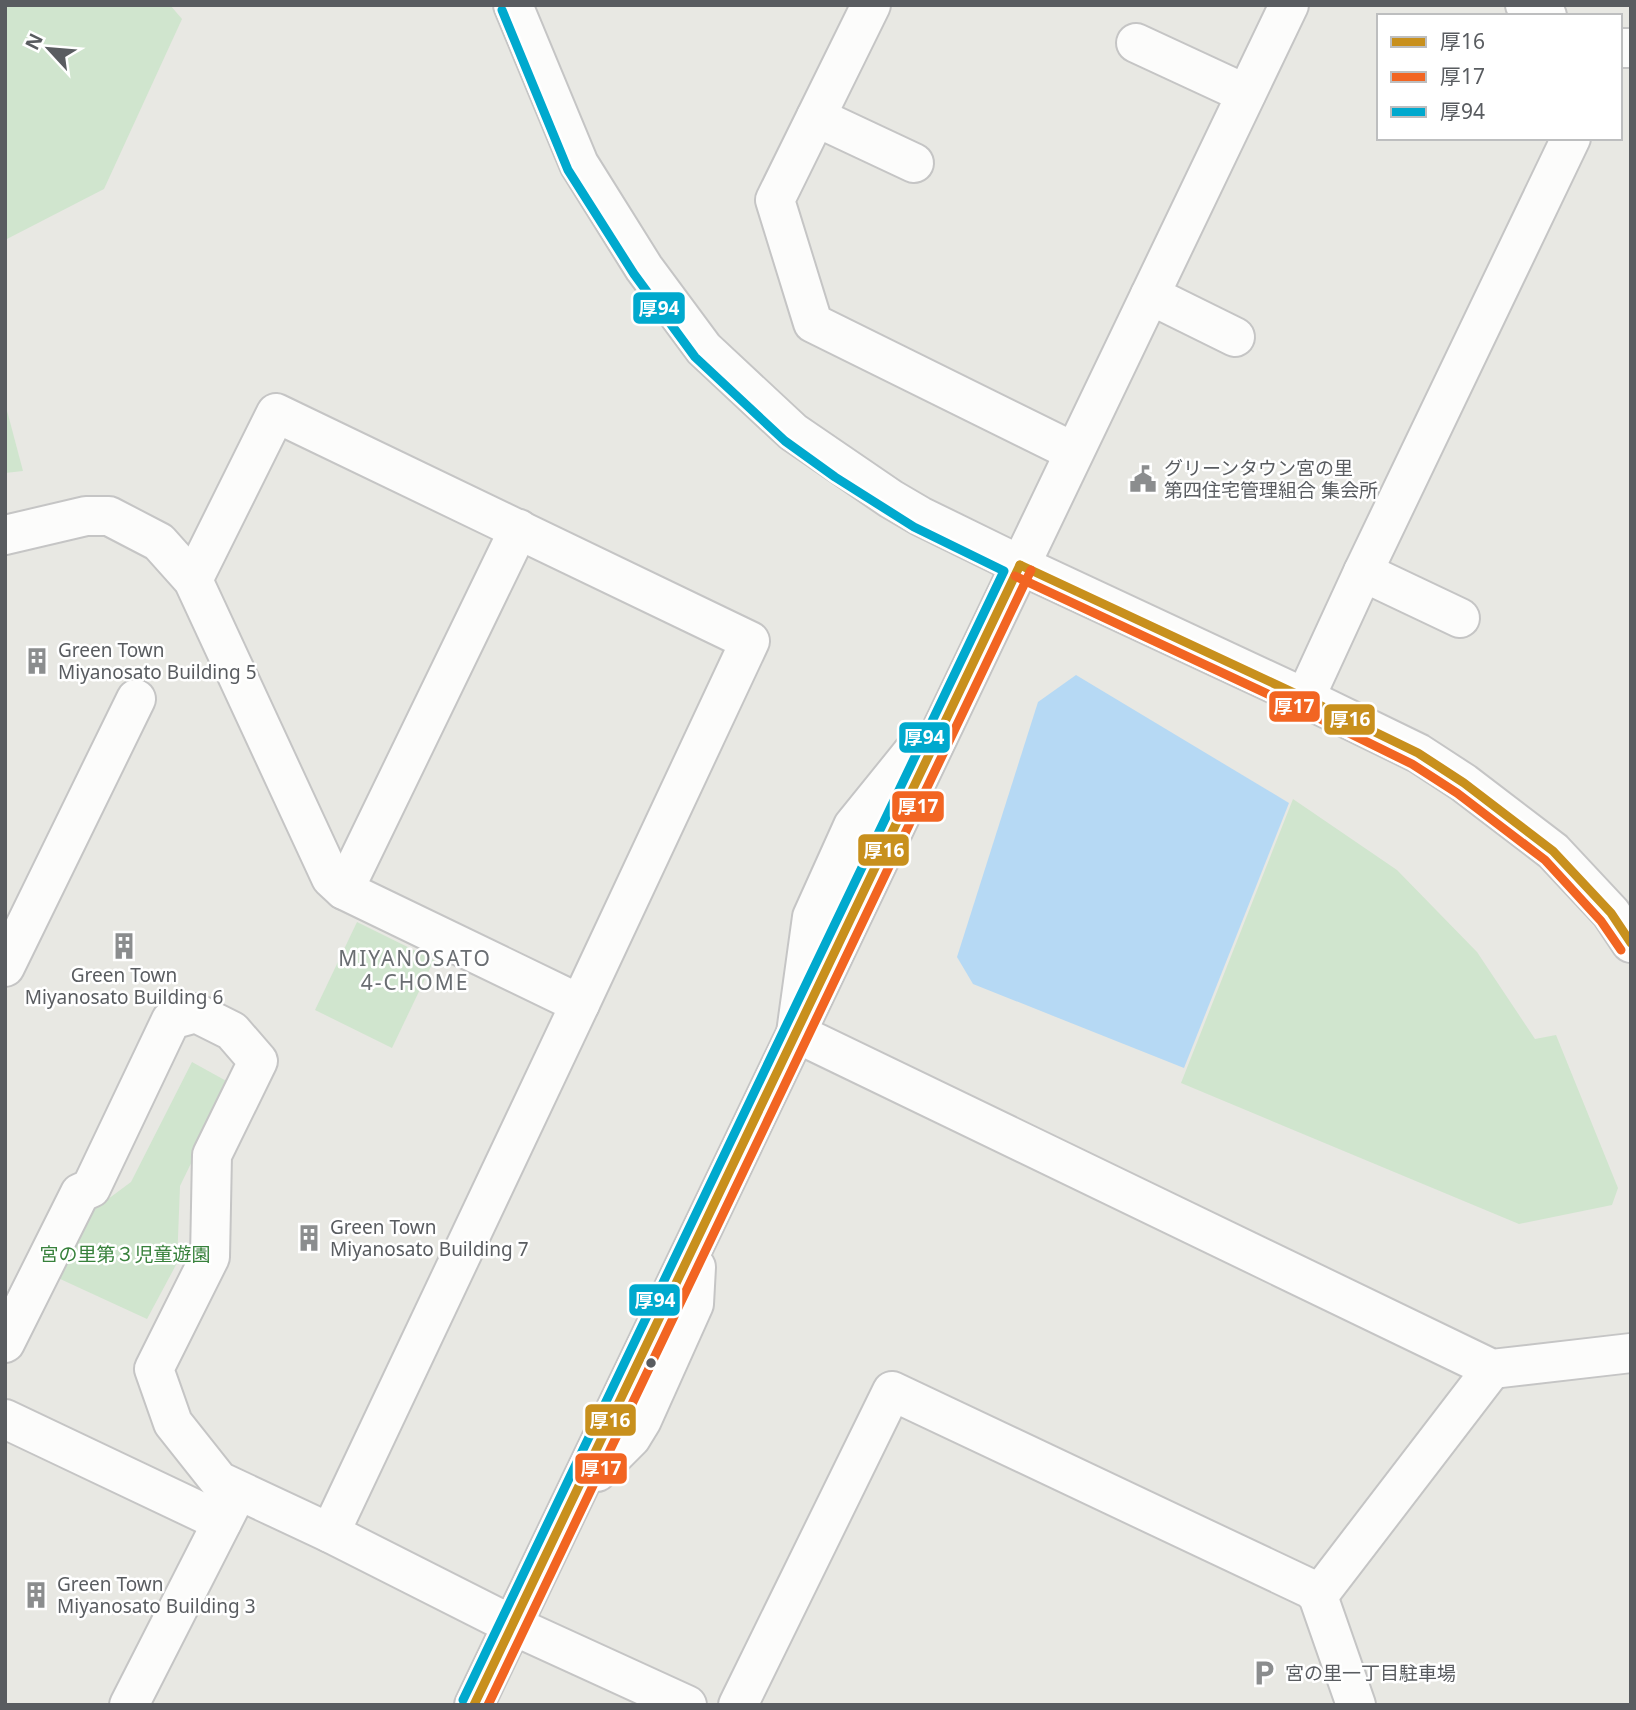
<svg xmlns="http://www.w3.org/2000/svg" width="1636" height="1710" font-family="'Noto Sans','Noto Sans JP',sans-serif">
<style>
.green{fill:#d0e5ce}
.water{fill:#b6d9f4}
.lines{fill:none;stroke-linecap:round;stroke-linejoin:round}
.minor-casing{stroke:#c5c5c5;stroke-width:42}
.minor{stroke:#fcfcfb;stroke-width:38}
.bus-1-casing{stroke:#fff;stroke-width:14}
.bus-2-casing{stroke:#fff;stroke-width:14}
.bus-3-casing{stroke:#fff;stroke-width:14}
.bus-1{stroke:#c8901d;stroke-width:9}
.bus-2{stroke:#f26522;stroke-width:9}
.bus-3{stroke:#00a9ce;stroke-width:9}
.bus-dot{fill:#595c60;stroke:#fff;stroke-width:2.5}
.labels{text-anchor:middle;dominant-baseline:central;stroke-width:5;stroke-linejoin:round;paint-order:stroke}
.poi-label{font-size:19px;fill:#595c60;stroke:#fff;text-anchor:start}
.park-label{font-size:19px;fill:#37813b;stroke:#fff}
.neighbourhood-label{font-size:21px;letter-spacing:2px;fill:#6a6e72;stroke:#fff}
.line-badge{stroke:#fff;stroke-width:2.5}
.badge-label{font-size:19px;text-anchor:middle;font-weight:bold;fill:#fff}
</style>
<rect width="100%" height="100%" fill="#e8e8e3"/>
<g class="green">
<polygon points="5,5 170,5 182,19 104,189 5,240"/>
<polygon points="5,403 23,471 5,473"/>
<polygon points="1293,799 1397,870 1477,952 1535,1039 1556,1035 1618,1188 1612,1205 1519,1224 1181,1083"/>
<polygon points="357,922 434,960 392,1048 315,1010"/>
<polygon points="192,1062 230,1083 180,1186 177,1263 147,1319 58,1278 92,1211 131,1182"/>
</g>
<polygon class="water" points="1076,675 1289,803 1184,1068 973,984 957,957 1038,702"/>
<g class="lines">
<defs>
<g id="minor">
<polyline points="513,5 579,164 644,268 704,349 793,432 891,499 920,516 1020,565 1305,698 1418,753 1464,783 1553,851 1611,913 1631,943"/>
<polyline points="871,5 775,200 813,323 1074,452"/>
<polyline points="1525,5 1547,16"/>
<polyline points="1136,43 1246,94"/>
<polyline points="1620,48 1631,48"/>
<polyline points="816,117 914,163"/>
<polyline points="1150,295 1235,337"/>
<polyline points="5,535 86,516 109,516 159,542 193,580 331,878 344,890 580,1004 330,1533 512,1625 687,1705"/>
<polyline points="1363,572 1460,618"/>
<polyline points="193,580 276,413 750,641 580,1004"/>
<polyline points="1305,698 1363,572 1571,138"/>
<polyline points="916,748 853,826 812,917 796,1033 1492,1369 1631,1353"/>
<polyline points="344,890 519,529"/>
<polyline points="5,967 136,699"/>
<polyline points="5,1343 80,1193 91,1188 171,1020 196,1013 232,1031 258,1061 212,1155 210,1257 154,1369 173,1423 219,1481 330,1533"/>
<polyline points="5,1419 222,1522"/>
<polyline points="597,1472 631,1438 642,1420 694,1304 696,1267"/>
<polyline points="1318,1596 1492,1369"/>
<polyline points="129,1705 238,1491"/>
<polyline points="474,1705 1289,5"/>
<polyline points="738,1705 892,1391 1311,1589 1318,1596 1356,1705"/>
</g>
</defs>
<use href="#minor" class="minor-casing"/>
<use href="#minor" class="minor"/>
<defs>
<g id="bus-1">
<polyline points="1020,565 1305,698 1418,753 1464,783 1553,851 1611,913 1631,943"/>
<polyline points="474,1705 1020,565"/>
</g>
<g id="bus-2">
<polyline points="1015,576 1300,709 1412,764 1457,793 1545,860 1601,921 1621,950"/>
<polyline points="488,1705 1031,570"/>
</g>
<polyline id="bus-3" points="463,1700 1004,571 914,527 835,477 785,441 695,357 634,274 568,170 502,10"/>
</defs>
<use href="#bus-1" class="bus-1-casing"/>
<use href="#bus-2" class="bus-2-casing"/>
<use href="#bus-3" class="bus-3-casing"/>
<use href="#bus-1" class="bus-1"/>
<use href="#bus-2" class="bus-2"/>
<use href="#bus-3" class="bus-3"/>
</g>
<defs>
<symbol id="civic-bare" viewBox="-9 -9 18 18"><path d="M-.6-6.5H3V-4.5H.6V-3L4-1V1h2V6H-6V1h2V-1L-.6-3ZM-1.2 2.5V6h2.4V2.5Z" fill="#8b8d8e" stroke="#fff" stroke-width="2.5" paint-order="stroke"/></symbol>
<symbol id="building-bare" viewBox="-9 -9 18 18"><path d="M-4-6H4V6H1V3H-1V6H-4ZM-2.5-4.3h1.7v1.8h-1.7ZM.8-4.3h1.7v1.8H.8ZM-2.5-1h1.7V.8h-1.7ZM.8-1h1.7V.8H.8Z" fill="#8b8d8e" stroke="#fff" stroke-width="2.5" paint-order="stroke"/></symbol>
<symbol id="parking-bare" viewBox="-9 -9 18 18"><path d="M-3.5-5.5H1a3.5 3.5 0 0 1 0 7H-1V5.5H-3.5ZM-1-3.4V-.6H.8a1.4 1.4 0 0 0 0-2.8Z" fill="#8b8d8e" stroke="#fff" stroke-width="2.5" paint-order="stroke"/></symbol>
</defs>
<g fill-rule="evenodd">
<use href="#civic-bare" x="1124" y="460" width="38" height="38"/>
<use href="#building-bare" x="18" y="642" width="38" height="38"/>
<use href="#building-bare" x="105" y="927" width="38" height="38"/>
<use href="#building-bare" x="290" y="1219" width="38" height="38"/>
<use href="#building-bare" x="17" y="1576" width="38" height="38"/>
<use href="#parking-bare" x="1245" y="1654" width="38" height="38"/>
</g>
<circle class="bus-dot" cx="651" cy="1363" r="6"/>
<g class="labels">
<g class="poi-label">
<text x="1164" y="468">グリーンタウン宮の里<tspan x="1164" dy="22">第四住宅管理組合 集会所</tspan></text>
<text x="58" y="650">Green Town<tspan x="58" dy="22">Miyanosato Building 5</tspan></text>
<text x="124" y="975" text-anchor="middle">Green Town<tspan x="124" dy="22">Miyanosato Building 6</tspan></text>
<text x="330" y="1227">Green Town<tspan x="330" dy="22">Miyanosato Building 7</tspan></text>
<text x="57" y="1584">Green Town<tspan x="57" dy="22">Miyanosato Building 3</tspan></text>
<text x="1285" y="1673">宮の里一丁目駐車場</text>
</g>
<g class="park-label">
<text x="125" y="1254">宮の里第３児童遊園</text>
</g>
<g class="neighbourhood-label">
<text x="415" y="958">MIYANOSATO<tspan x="415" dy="24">4-CHOME</tspan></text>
</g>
</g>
<g class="line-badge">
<rect x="632" y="291" width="54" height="34" rx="7" fill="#00a9ce"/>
<rect x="1268" y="690" width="53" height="33" rx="7" fill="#f26522"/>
<rect x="1323" y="703" width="53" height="33" rx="7" fill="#c8901d"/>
<rect x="898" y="721" width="53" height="33" rx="7" fill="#00a9ce"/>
<rect x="891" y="790" width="54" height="33" rx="7" fill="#f26522"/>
<rect x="857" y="833" width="53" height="34" rx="7" fill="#c8901d"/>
<rect x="628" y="1283" width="53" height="34" rx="7" fill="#00a9ce"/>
<rect x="584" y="1403" width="53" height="34" rx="7" fill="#c8901d"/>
<rect x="574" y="1452" width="54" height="33" rx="7" fill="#f26522"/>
</g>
<g class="badge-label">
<text x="659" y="315">厚94</text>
<text x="1294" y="713">厚17</text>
<text x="1350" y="726">厚16</text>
<text x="924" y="744">厚94</text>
<text x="918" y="813">厚17</text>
<text x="884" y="857">厚16</text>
<text x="655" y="1307">厚94</text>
<text x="610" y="1427">厚16</text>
<text x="601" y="1475">厚17</text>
</g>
<rect width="1636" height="1710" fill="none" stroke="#595c60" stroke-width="14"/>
<rect x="1377" y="14" width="245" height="126" fill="#ffffff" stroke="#bdbebf" stroke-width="2"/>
<rect x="1391" y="37" width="35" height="10" fill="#c8901d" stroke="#bdbebf" stroke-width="2"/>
<text x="1440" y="49" font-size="21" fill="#595c60">厚16</text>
<rect x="1391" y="72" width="35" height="10" fill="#f26522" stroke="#bdbebf" stroke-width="2"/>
<text x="1440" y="84" font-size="21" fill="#595c60">厚17</text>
<rect x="1391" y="107" width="35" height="10" fill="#00a9ce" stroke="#bdbebf" stroke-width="2"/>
<text x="1440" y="119" font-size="21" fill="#595c60">厚94</text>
<g transform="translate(49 49) rotate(296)" stroke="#ffffff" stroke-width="5" paint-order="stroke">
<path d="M0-5L12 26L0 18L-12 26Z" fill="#595c60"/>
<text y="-10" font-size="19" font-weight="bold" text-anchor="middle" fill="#595c60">N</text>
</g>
</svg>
